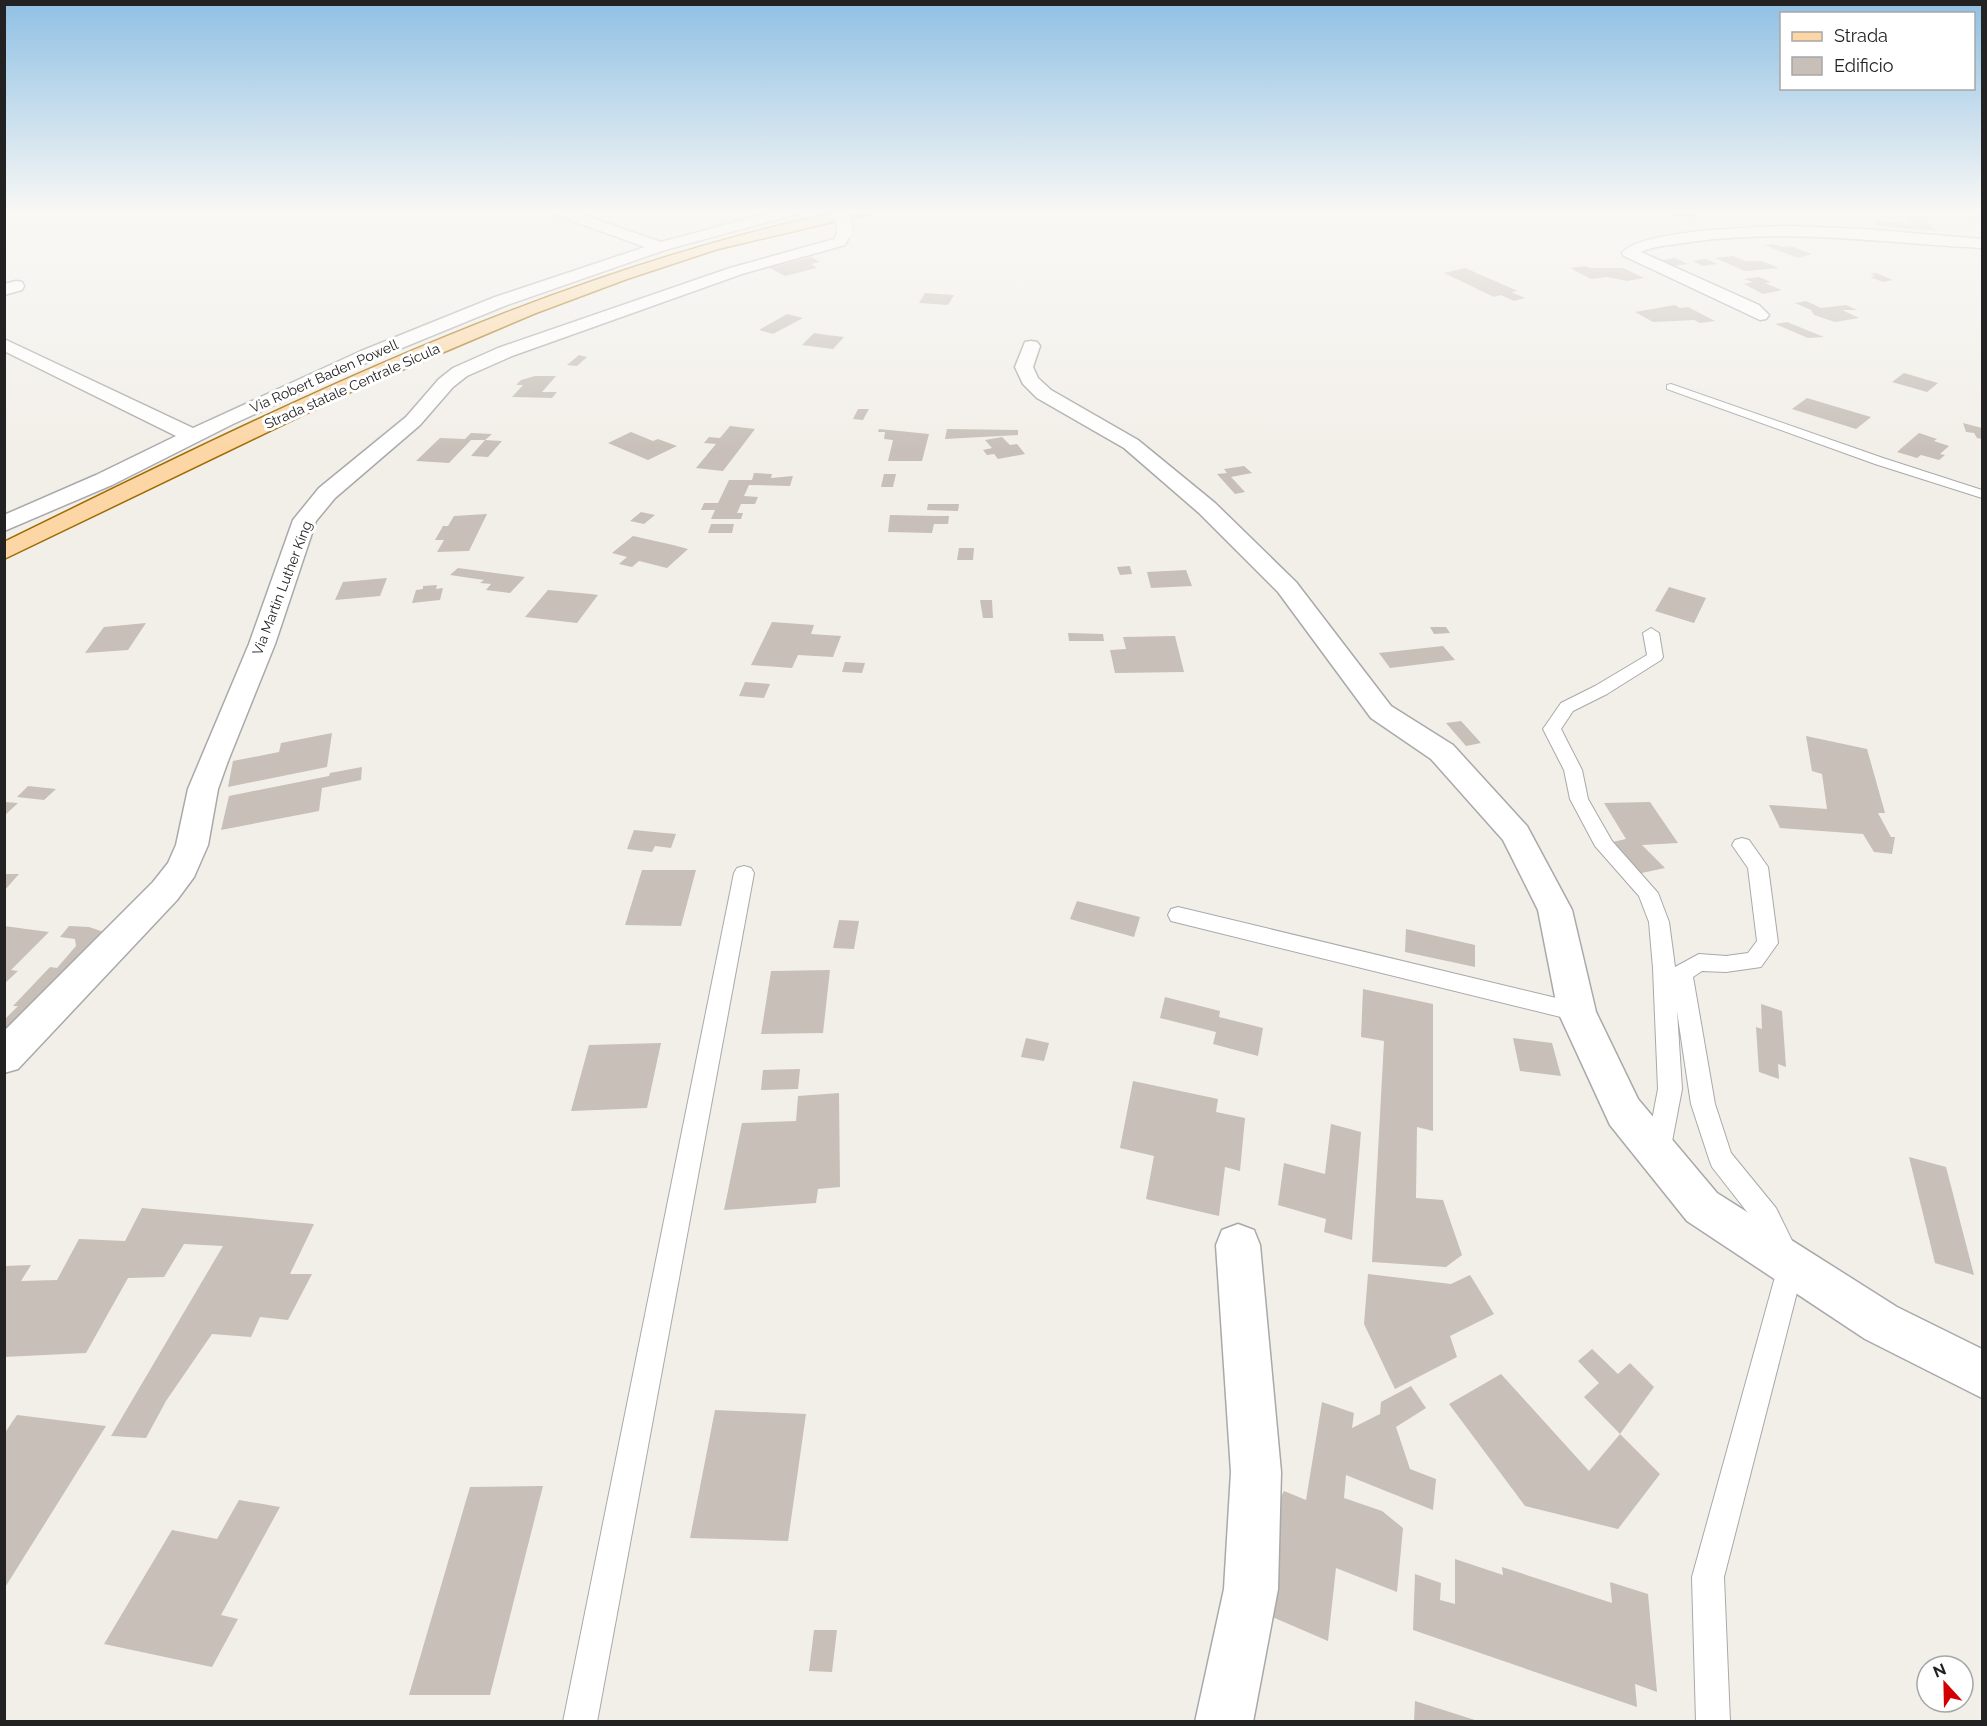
<svg xmlns="http://www.w3.org/2000/svg" width="1987" height="1726" font-family="Raleway,sans-serif">
<style>
.grass{fill:#cdebb0}
.building{fill:#c7bfb8}
.lines{fill:none;stroke-linecap:round;stroke-linejoin:round}
.lane-casing{stroke:#a9a9a9;stroke-width:2}
.street-casing{stroke:#a9a9a9;stroke-width:3}
.primary-casing{stroke:#a06b00;stroke-width:3}
.lane{fill:#fff;fill-rule:evenodd}
.street{fill:#fff;fill-rule:evenodd}
.primary{fill:#fcd6a4;fill-rule:evenodd}
.street-bridge-casing{stroke:#a9a9a9;stroke-width:18;stroke-linecap:butt}
.street-bridge{stroke:#fff;stroke-width:16}
.labels{text-anchor:middle;dominant-baseline:central;stroke-width:6;stroke-linejoin:round;paint-order:stroke}
.far-street-label{font-size:14px;fill:#222;stroke:#fff}
</style>
<rect width="100%" height="100%" fill="#f2efe9"/>
<polygon class="grass" points="1846,211 1982,211 1982,222 1934,215"/>
<g class="building">
<polygon points="1675,211 1701,211 1696,219 1672,215"/>
<polygon points="1904,217 1925,218 1936,231 1878,226 1874,221 1910,224"/>
<polygon points="1773,244 1783,247 1791,246 1812,254 1798,258 1764,245"/>
<polygon points="1733,256 1745,261 1761,261 1779,268 1745,271 1715,258"/>
<polygon points="811,257 820,262 811,264 817,268 785,276 770,268"/>
<polygon points="1675,258 1688,264 1674,266 1661,260"/>
<polygon points="1706,259 1717,264 1702,266 1693,261"/>
<polygon points="1586,266 1590,268 1623,268 1644,278 1627,281 1607,277 1591,279 1570,268"/>
<polygon points="1465,268 1518,291 1511,292 1525,298 1514,301 1501,295 1494,297 1444,273"/>
<polygon points="1876,273 1893,280 1883,282 1870,277 1876,276 1870,274"/>
<polygon points="1759,277 1771,282 1765,283 1782,290 1763,294 1744,284 1753,282 1744,279"/>
<polygon points="925,293 954,295 948,305 919,303"/>
<polygon points="1806,301 1821,308 1846,305 1857,310 1842,310 1859,318 1835,322 1814,315 1811,310 1795,303"/>
<polygon points="1675,305 1680,308 1688,307 1715,321 1700,323 1694,320 1653,322 1635,312"/>
<polygon points="787,314 803,318 773,334 759,330"/>
<polygon points="1787,322 1824,337 1808,338 1775,324"/>
<polygon points="814,333 827,335 844,337 833,349 802,345"/>
<polygon points="579,355 587,357 577,366 567,365"/>
<polygon points="1904,373 1938,383 1927,392 1892,382"/>
<polygon points="535,376 556,376 542,392 557,392 552,398 512,397 523,385 516,385 521,380"/>
<polygon points="1807,398 1837,407 1871,417 1856,429 1792,409"/>
<polygon points="858,409 869,409 863,420 853,419"/>
<polygon points="1963,423 1982,428 1982,439 1977,438 1974,433 1966,432"/>
<polygon points="730,426 755,429 723,471 696,468 716,444 704,443 709,437 720,438"/>
<polygon points="879,429 929,434 922,461 888,461 893,440 884,439 885,432 878,432"/>
<polygon points="947,429 1018,430 1018,435 945,439"/>
<polygon points="631,432 653,441 658,439 677,446 648,460 608,443"/>
<polygon points="471,433 492,434 485,440 471,440 449,463 416,461 440,438 465,439"/>
<polygon points="1919,433 1937,439 1934,441 1949,446 1940,454 1945,455 1939,460 1921,455 1917,458 1897,452"/>
<polygon points="1002,437 1010,445 1017,444 1025,454 998,459 994,454 987,455 983,450 992,448 985,440"/>
<polygon points="485,440 502,441 488,457 471,456"/>
<polygon points="1244,466 1252,473 1231,477 1245,492 1235,494 1217,474 1227,473 1224,469"/>
<polygon points="754,473 772,474 771,478 793,476 790,486 749,485 744,496 758,497 755,504 741,504 737,513 743,513 741,519 711,519 715,510 701,510 704,503 718,503 729,480 752,480"/>
<polygon points="884,474 896,474 893,487 881,487"/>
<polygon points="928,504 959,504 958,511 927,510"/>
<polygon points="641,512 655,515 644,524 630,521"/>
<polygon points="487,514 469,551 437,552 444,540 435,540 443,526 448,526 454,516"/>
<polygon points="890,515 935,516 949,516 948,524 934,524 932,533 888,532"/>
<polygon points="711,524 734,524 732,533 708,533"/>
<polygon points="633,536 673,545 688,549 667,568 639,561 632,567 619,564 627,557 612,553"/>
<polygon points="959,548 974,548 973,560 957,560"/>
<polygon points="1130,566 1132,574 1120,575 1117,567"/>
<polygon points="458,568 525,577 510,593 486,590 491,584 480,583 484,580 450,575"/>
<polygon points="1186,570 1192,586 1151,588 1147,572"/>
<polygon points="387,578 380,596 335,600 343,582"/>
<polygon points="437,585 436,589 443,588 440,600 412,603 416,590 423,589 423,586"/>
<polygon points="1669,587 1706,598 1694,623 1655,611"/>
<polygon points="548,590 591,594 598,595 577,623 525,617"/>
<polygon points="980,600 992,600 993,618 983,618"/>
<polygon points="772,622 814,625 811,634 841,636 833,657 798,655 792,668 751,665"/>
<polygon points="146,623 128,650 85,653 104,627"/>
<polygon points="1430,627 1446,627 1450,633 1434,634"/>
<polygon points="1068,633 1103,634 1104,641 1069,641"/>
<polygon points="1175,636 1184,672 1115,673 1110,650 1126,649 1123,637"/>
<polygon points="1443,646 1455,660 1390,668 1379,653"/>
<polygon points="845,662 865,663 862,673 842,672"/>
<polygon points="745,682 770,684 764,698 739,696"/>
<polygon points="1461,721 1481,743 1466,746 1446,723"/>
<polygon points="332,733 327,767 228,787 233,761 279,752 281,743"/>
<polygon points="1806,736 1867,749 1885,813 1878,813 1891,837 1895,837 1892,854 1874,852 1863,834 1780,828 1769,805 1827,809 1822,774 1812,771"/>
<polygon points="362,767 361,780 322,788 319,811 221,830 229,796 329,776 330,773"/>
<polygon points="28,786 56,789 44,800 17,797"/>
<polygon points="4,802 18,803 4,816"/>
<polygon points="1650,802 1678,843 1642,845 1665,868 1637,874 1608,843 1626,839 1604,803"/>
<polygon points="634,830 654,832 676,834 671,848 655,846 652,852 627,849"/>
<polygon points="642,870 696,870 681,926 625,925"/>
<polygon points="4,874 19,874 4,891"/>
<polygon points="1077,901 1140,917 1134,937 1070,919"/>
<polygon points="839,920 859,921 854,949 833,948"/>
<polygon points="4,926 49,932 11,970 18,971 4,984"/>
<polygon points="69,926 89,927 107,933 21,1030 4,1027 4,1020 18,1006 13,1006 50,967 57,968 76,946 75,939 60,937"/>
<polygon points="1406,929 1475,945 1475,967 1405,952"/>
<polygon points="830,970 823,1033 761,1034 771,971"/>
<polygon points="1363,989 1433,1004 1433,1131 1417,1127 1416,1198 1443,1200 1462,1255 1446,1267 1372,1262 1384,1041 1361,1037"/>
<polygon points="1165,997 1220,1011 1219,1017 1263,1028 1258,1056 1213,1044 1216,1032 1160,1018"/>
<polygon points="1761,1004 1782,1011 1786,1067 1778,1064 1779,1079 1759,1072 1756,1027 1762,1029"/>
<polygon points="1026,1038 1049,1043 1044,1061 1021,1057"/>
<polygon points="1513,1038 1552,1043 1561,1076 1520,1071"/>
<polygon points="661,1043 647,1108 571,1111 589,1045"/>
<polygon points="800,1069 798,1089 761,1090 763,1070"/>
<polygon points="1133,1081 1218,1099 1216,1112 1245,1118 1240,1171 1225,1167 1219,1216 1146,1199 1154,1156 1120,1148"/>
<polygon points="839,1093 840,1187 818,1189 816,1203 724,1210 742,1123 796,1121 798,1096"/>
<polygon points="1331,1124 1361,1132 1352,1240 1324,1232 1326,1219 1278,1205 1284,1163 1325,1174"/>
<polygon points="1909,1157 1946,1167 1974,1275 1935,1263"/>
<polygon points="142,1208 314,1224 290,1274 312,1274 288,1320 260,1317 251,1337 212,1334 166,1401 146,1438 111,1436 223,1246 184,1244 164,1277 128,1278 86,1353 4,1357 4,1266 31,1265 21,1281 57,1280 79,1239 125,1241"/>
<polygon points="1368,1274 1451,1284 1470,1275 1494,1314 1450,1336 1457,1357 1395,1389 1364,1324"/>
<polygon points="1592,1349 1618,1374 1630,1363 1654,1387 1620,1434 1584,1397 1599,1383 1578,1361"/>
<polygon points="1501,1374 1589,1471 1620,1434 1660,1474 1618,1529 1525,1506 1449,1404"/>
<polygon points="1411,1386 1426,1408 1396,1427 1410,1469 1436,1479 1433,1510 1346,1475 1344,1498 1382,1511 1403,1528 1397,1592 1336,1568 1328,1641 1263,1613 1268,1520 1284,1491 1306,1500 1322,1402 1354,1413 1352,1428 1380,1414 1381,1402"/>
<polygon points="715,1410 806,1414 788,1541 690,1538"/>
<polygon points="17,1415 106,1426 4,1589 4,1434"/>
<polygon points="543,1486 490,1695 409,1695 470,1487"/>
<polygon points="239,1500 280,1507 221,1615 238,1619 212,1667 104,1644 172,1530 217,1539"/>
<polygon points="1455,1559 1503,1575 1502,1567 1612,1603 1610,1582 1648,1594 1657,1692 1635,1684 1637,1707 1413,1630 1415,1574 1441,1583 1440,1600 1455,1604"/>
<polygon points="814,1630 837,1630 832,1672 809,1671"/>
<polygon points="1415,1701 1478,1721 1478,1722 1414,1722"/>
</g>
<g class="lines">
<defs>
<g id="lane">
<polygon points="1671,384 1883,458 1982,490 1982,498 1875,464 1667,389 1667,385"/>
<polygon points="1651,628 1659,633 1663,657 1661,660 1607,694 1573,711 1561,729 1582,770 1588,799 1612,841 1658,893 1669,922 1675,967 1699,954 1726,956 1748,953 1757,941 1748,868 1732,845 1735,840 1742,838 1749,840 1768,867 1778,943 1761,967 1726,972 1702,971 1693,977 1715,1104 1731,1153 1776,1208 1804,1265 1724,1577 1730,1722 1696,1722 1692,1577 1778,1266 1758,1226 1712,1167 1709,1159 1691,1104 1677,1011 1682,1089 1670,1152 1667,1160 1658,1163 1649,1160 1646,1152 1658,1089 1653,968 1649,922 1639,896 1595,846 1570,799 1564,770 1543,729 1561,703 1595,686 1647,655 1643,633"/>
<polygon points="744,866 751,868 754,873 597,1722 563,1722 734,873 737,868"/>
<polygon points="1178,907 1577,1003 1585,1006 1588,1012 1585,1018 1577,1021 1171,921 1168,915 1171,909"/>
</g>
<g id="street">
<polygon points="551,211 571,211 661,242 777,211 799,211 797,214 665,250 507,305 375,359 233,424 112,485 4,531 4,515 96,475 176,436 4,351 4,339 193,428 361,351 495,297 645,247 553,214"/>
<path d="M1786 226 1864 229 1982 239V248C1885 243 1788 228 1690 242 1674 245 1655 245 1641 252L1759 305 1769 315 1766 319 1760 320 1624 256 1622 253C1639 230 1755 227 1786 226Z"/>
<polygon points="845,227 852,231 845,245 742,274 512,356 467,376 453,387 420,425 335,498 316,521 275,644 228,761 218,789 208,845 194,877 177,900 18,1069 4,1073 4,1031 153,882 168,863 176,845 188,789 249,644 293,520 319,488 406,417 439,379 453,368 498,348 730,268 834,239 840,228"/>
<polygon points="16,281 22,282 24,286 22,290 4,295 4,284"/>
<polygon points="1031,341 1037,342 1040,346 1033,367 1038,378 1051,390 1138,440 1215,503 1296,582 1391,706 1453,745 1527,826 1572,910 1596,1012 1638,1099 1717,1193 1897,1307 1982,1349 1982,1398 1865,1339 1687,1221 1610,1125 1558,1012 1538,910 1503,840 1431,759 1371,718 1278,592 1199,513 1124,448 1037,398 1023,384 1015,367 1025,342"/>
<polygon points="1238,1224 1254,1230 1260,1245 1281,1472 1278,1589 1253,1722 1195,1722 1224,1589 1231,1472 1216,1245 1222,1230"/>
</g>
<path id="primary" d="M843 211H869L867 214 718 249 627 279 536 313 359 388 4 559V542C274 410 547 272 843 211Z"/>
</defs>
<use href="#lane" class="lane-casing"/>
<use href="#street" class="street-casing"/>
<use href="#primary" class="primary-casing"/>
<use href="#lane" class="lane"/>
<use href="#street" class="street"/>
<use href="#primary" class="primary"/>
<defs>
<polyline id="street-bridge" points="843,211 845,231"/>
</defs>
<use href="#street-bridge" class="street-bridge-casing"/>
<use href="#street-bridge" class="street-bridge"/>
</g>
<linearGradient id="sky" x2="0" y2="1"><stop stop-color="#8fc0e4"/><stop offset="0.47" stop-color="#f9f8f5"/><stop offset="1" stop-color="#f9f8f5" stop-opacity="0"/></linearGradient>
<rect width="1987" height="452" fill="url(#sky)"/>
<g class="labels">
<g class="far-street-label">
<text transform="translate(324 376) rotate(-24)">Via Robert Baden Powell</text>
<text transform="translate(352 386) rotate(-24)">Strada statale Centrale Sicula</text>
<text transform="translate(282 588) rotate(-69)">Via Martin Luther King</text>
</g>
</g>
<rect width="1987" height="1726" fill="none" stroke="#222222" stroke-width="12"/>
<rect x="1780" y="12" width="195" height="78" fill="#ffffff" stroke="#a7a7a7" stroke-width="1.5"/>
<rect x="1792" y="32" width="30" height="9" fill="#fcd6a4" stroke="#a7a7a7" stroke-width="1.5"/>
<text x="1834" y="42" font-size="18" fill="#222222">Strada</text>
<rect x="1792" y="57" width="30" height="18" fill="#c7bfb8" stroke="#a7a7a7" stroke-width="1.5"/>
<text x="1834" y="72" font-size="18" fill="#222222">Edificio</text>
<g transform="translate(1945 1684) rotate(338)"><circle r="28" fill="#ffffff" stroke="#a7a7a7" stroke-width="1.5"/>
<path d="M0-4.5L10 22L0 15L-10 22Z" fill="#d40000"/>
<text y="-9" font-size="16" font-weight="bold" text-anchor="middle" fill="#222222">N</text>
</g>
</svg>
